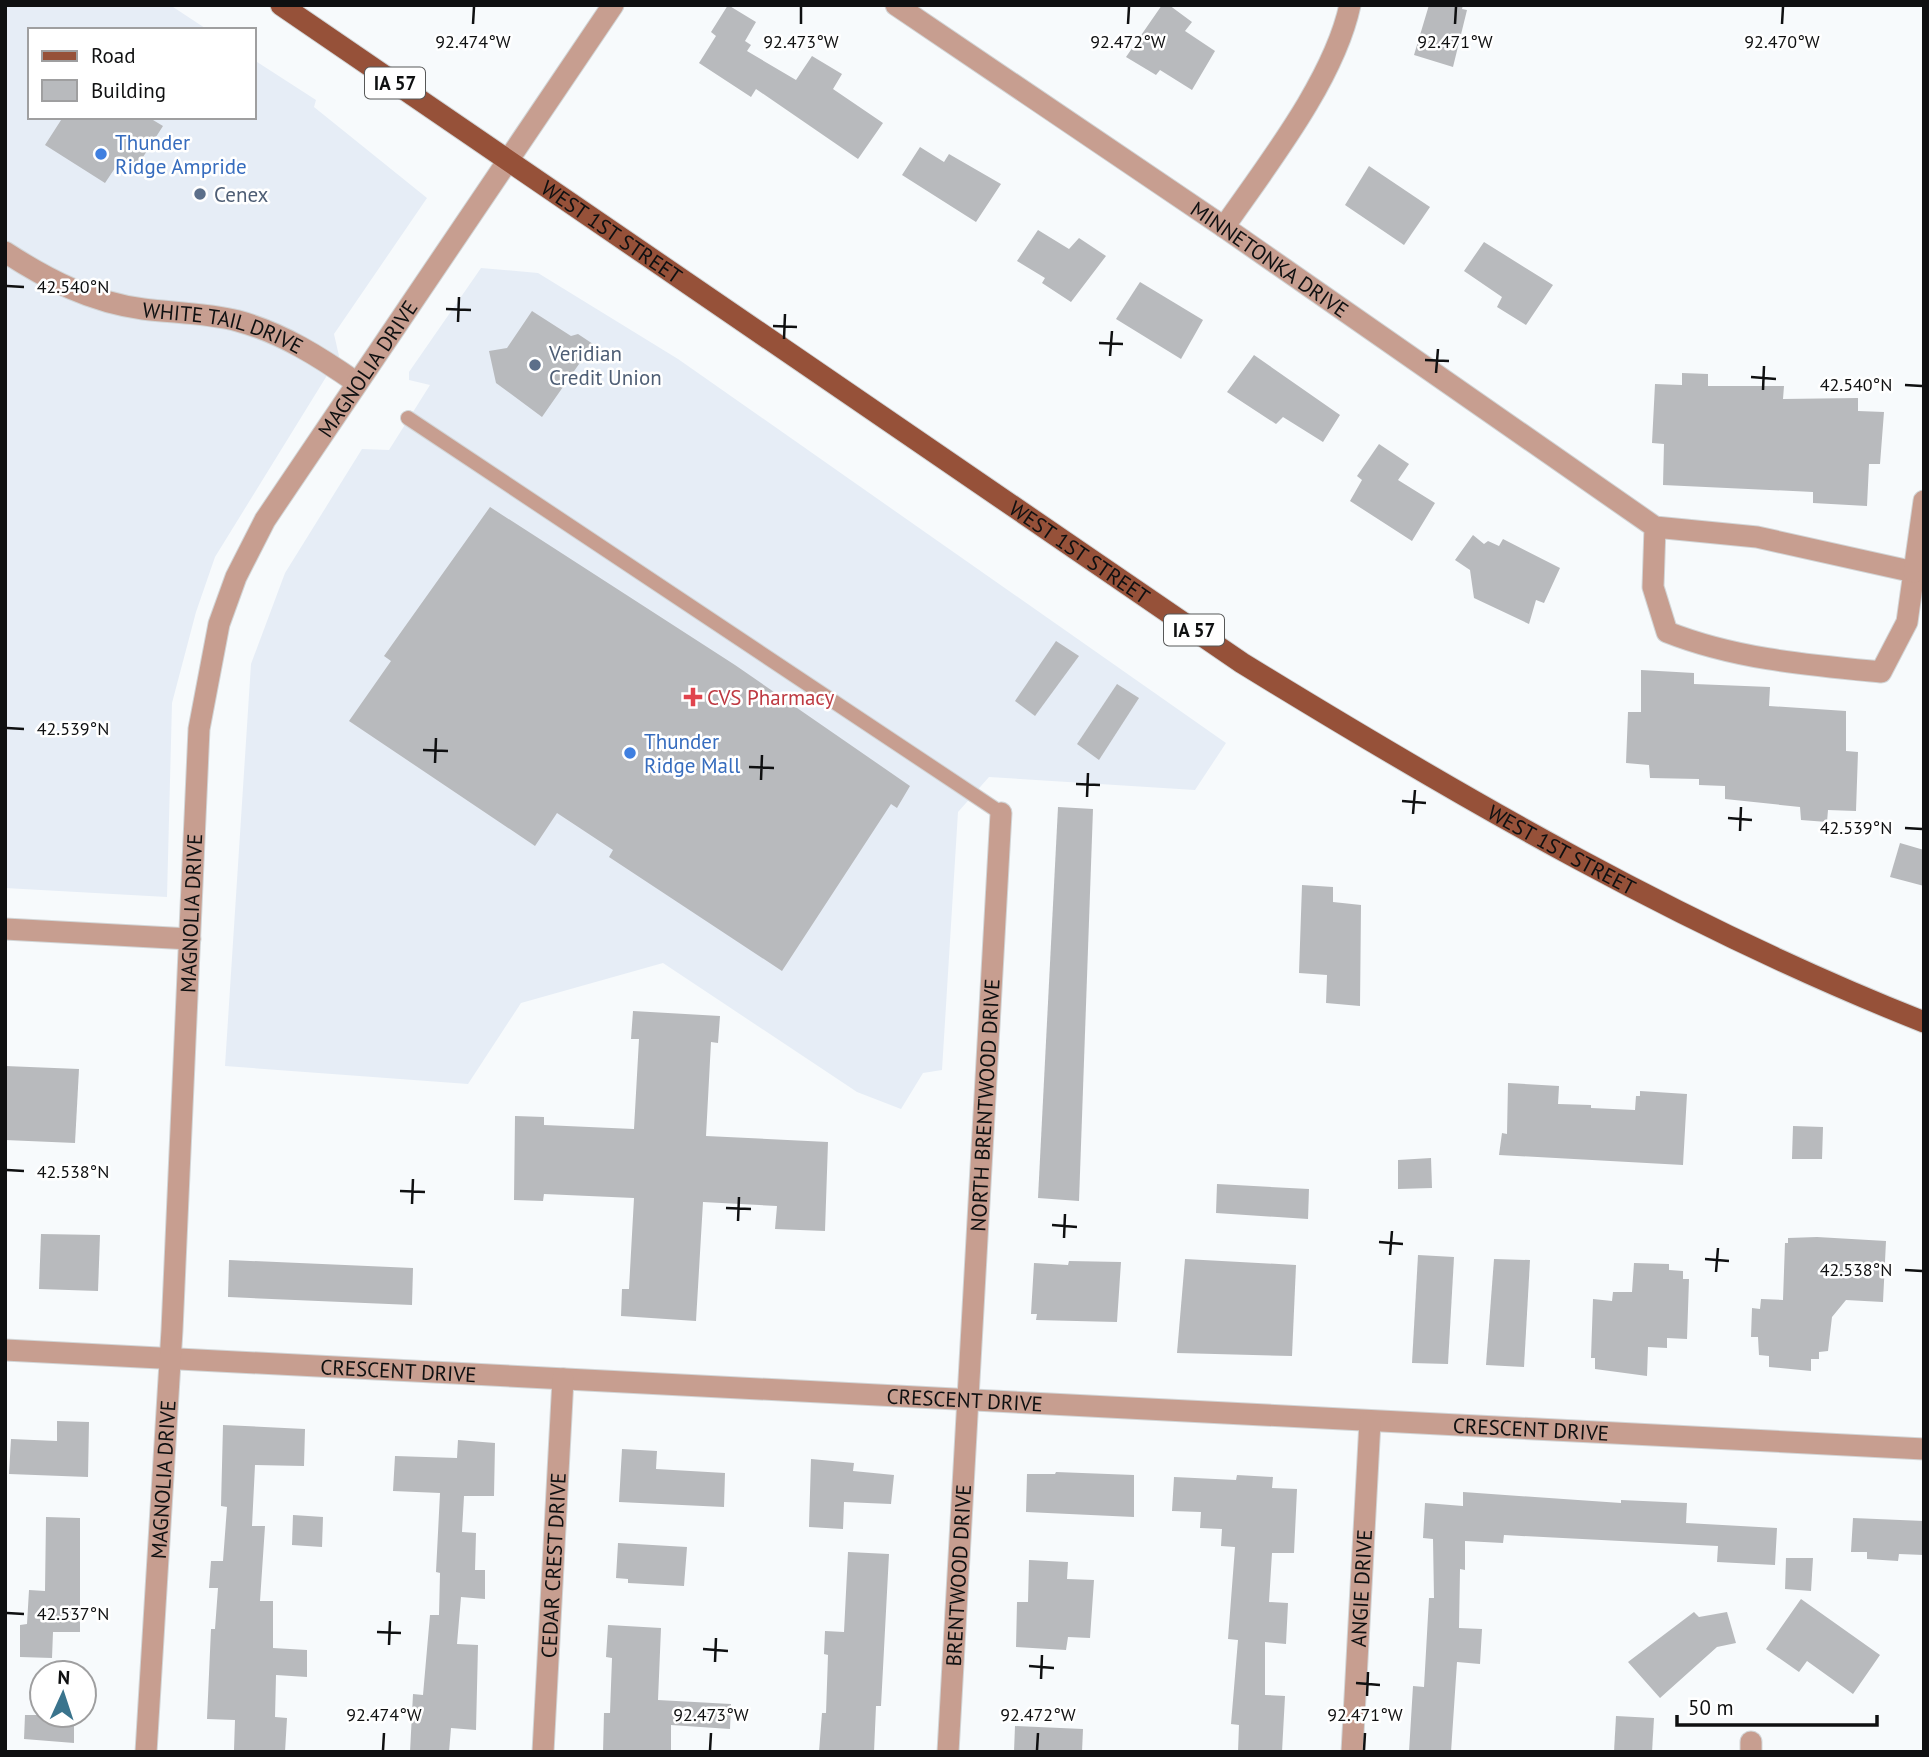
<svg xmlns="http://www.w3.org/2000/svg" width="1929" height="1757" font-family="'PT Sans',sans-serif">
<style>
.built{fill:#e6edf6}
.building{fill:#b8babd}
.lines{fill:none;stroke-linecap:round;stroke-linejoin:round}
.lane-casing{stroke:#d2d5d6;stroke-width:16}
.street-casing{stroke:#d2d5d6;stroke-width:23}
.primary-casing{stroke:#d2d5d6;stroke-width:23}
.lane{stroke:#c79e90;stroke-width:14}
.street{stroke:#c79e90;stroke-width:21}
.primary{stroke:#965139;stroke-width:21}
.ticks{fill:none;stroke:#0f1011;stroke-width:2.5}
.shop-dot{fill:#3f7fe0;stroke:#fff;stroke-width:2.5}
.service-dot{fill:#5c6f8a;stroke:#fff;stroke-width:2.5}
.health-dot{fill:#e0444e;stroke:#fff;stroke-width:2.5}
.labels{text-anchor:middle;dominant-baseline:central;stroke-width:5;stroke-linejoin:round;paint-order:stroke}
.shield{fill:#fff;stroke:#575858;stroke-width:2}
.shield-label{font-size:19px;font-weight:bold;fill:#0f1011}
.shop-label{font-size:21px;fill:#366cbe;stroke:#fff;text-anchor:start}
.service-label{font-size:21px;fill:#4e5e75;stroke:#fff;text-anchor:start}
.street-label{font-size:21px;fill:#0f1011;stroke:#fff}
.health-label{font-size:21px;fill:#be3a42;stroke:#fff;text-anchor:start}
.ticks-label{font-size:18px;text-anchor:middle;fill:#0f1011;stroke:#fff;stroke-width:5;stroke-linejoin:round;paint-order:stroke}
</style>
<rect width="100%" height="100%" fill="#f7fafc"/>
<g class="built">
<polygon points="5,5 170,5 208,30 30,30 30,117 254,117 254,60 316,100 314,107 427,198 334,334 339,356 215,557 196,612 172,703 167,897 5,888"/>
<polygon points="481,268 538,273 678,359 1226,743 1195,790 989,777 958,812 942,1070 923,1073 901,1109 857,1092 663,963 521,1003 468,1084 225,1066 251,664 285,573 362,449 389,450 430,385 409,380 409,372"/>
</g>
<g class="building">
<polygon points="728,5 756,22 745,41 751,45 747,51 796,80 812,56 842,74 833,89 883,123 858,159 756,89 751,97 699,63 716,36 711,32"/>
<polygon points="1162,5 1169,5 1192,22 1185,31 1215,51 1192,90 1160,70 1156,75 1126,57"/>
<polygon points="1429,5 1463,5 1462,9 1467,10 1453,67 1414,55"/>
<polygon points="63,117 148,117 163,126 134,171 119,162 105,183 45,145"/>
<polygon points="920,147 944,162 949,154 1001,184 976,222 902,175"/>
<polygon points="1369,166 1430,207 1404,245 1345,205"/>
<polygon points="1038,230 1069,249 1079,238 1106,256 1071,302 1042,283 1045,278 1017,261"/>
<polygon points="1484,242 1553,285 1526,325 1497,307 1502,297 1464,271"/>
<polygon points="1140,282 1203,320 1181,359 1116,319"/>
<polygon points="532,311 571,336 578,334 593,344 542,417 496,383 489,351 507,348"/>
<polygon points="1254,355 1340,415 1323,442 1283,417 1276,424 1227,392"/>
<polygon points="1682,373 1708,374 1708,386 1784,386 1783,399 1858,398 1858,411 1884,412 1880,464 1869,464 1867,506 1813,503 1813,492 1663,485 1664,444 1652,443 1655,384 1682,385"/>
<polygon points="1379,444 1409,464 1398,480 1435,503 1412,541 1350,501 1362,480 1357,476"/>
<polygon points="490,507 735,665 910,786 897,808 891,804 782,971 609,857 613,850 557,813 535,846 349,721 391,661 384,656"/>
<polygon points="1473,535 1484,544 1488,541 1499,546 1503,539 1560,568 1544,603 1536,600 1529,624 1474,598 1470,570 1455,560"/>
<polygon points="1056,641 1079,656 1035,716 1015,701"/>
<polygon points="1641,670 1694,673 1694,684 1770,687 1769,706 1846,711 1846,751 1858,752 1856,811 1828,810 1827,822 1801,820 1800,807 1725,799 1725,786 1699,785 1699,779 1650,778 1649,765 1626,763 1628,712 1641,712"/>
<polygon points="1117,684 1139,698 1099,760 1077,744"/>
<polygon points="1058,807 1093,809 1079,1201 1038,1198"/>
<polygon points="1900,843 1924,850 1924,886 1890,877"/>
<polygon points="1302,885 1333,887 1333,902 1361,905 1360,1006 1326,1003 1327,975 1299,973"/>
<polygon points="633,1011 720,1016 718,1043 711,1042 706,1136 828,1142 825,1231 775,1229 777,1206 703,1202 696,1321 621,1316 622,1289 629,1289 634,1198 544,1194 543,1201 514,1200 515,1116 544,1117 544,1125 634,1129 639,1039 631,1039"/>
<polygon points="5,1066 79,1069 75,1143 5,1140"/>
<polygon points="1508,1083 1559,1086 1558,1104 1591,1105 1591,1108 1635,1110 1636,1096 1640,1096 1640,1091 1687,1094 1683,1165 1499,1155 1502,1133 1507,1134"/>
<polygon points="1793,1126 1823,1127 1822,1159 1792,1159"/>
<polygon points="1431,1158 1432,1188 1398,1189 1398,1160"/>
<polygon points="1217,1184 1309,1189 1308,1219 1216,1213"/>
<polygon points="41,1234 100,1235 98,1291 39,1289"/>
<polygon points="1817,1237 1886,1241 1883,1302 1846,1300 1832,1317 1828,1351 1819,1352 1819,1359 1811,1359 1811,1371 1769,1367 1769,1356 1759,1355 1758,1337 1751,1337 1752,1308 1760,1309 1761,1299 1783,1300 1785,1243 1788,1243 1788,1238"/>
<polygon points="1418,1255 1454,1257 1448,1364 1412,1363"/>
<polygon points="1185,1259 1296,1265 1292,1356 1177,1353"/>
<polygon points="1494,1259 1530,1260 1524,1367 1486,1365"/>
<polygon points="229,1260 413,1268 412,1305 228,1297"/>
<polygon points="1069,1261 1121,1262 1117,1322 1036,1320 1037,1314 1031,1314 1034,1263 1068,1265"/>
<polygon points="1634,1263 1669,1264 1669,1270 1683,1271 1683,1279 1689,1279 1687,1339 1667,1338 1667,1348 1648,1347 1647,1376 1595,1369 1595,1358 1591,1358 1593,1299 1612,1301 1613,1292 1632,1292"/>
<polygon points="57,1421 89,1422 88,1477 9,1474 11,1439 57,1441"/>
<polygon points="223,1425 305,1429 304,1466 255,1465 252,1526 265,1526 260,1601 273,1601 273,1648 307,1650 307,1677 276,1675 275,1717 287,1718 285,1752 234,1750 235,1720 207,1719 211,1629 215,1629 218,1588 209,1588 211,1561 223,1561 227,1507 221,1506"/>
<polygon points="458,1440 495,1443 494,1496 464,1496 462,1532 476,1533 475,1570 485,1570 485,1599 461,1597 457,1644 478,1645 476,1730 451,1728 449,1752 410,1752 413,1694 423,1695 430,1615 439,1615 440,1573 436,1572 440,1493 393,1491 395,1456 457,1458"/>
<polygon points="622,1449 657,1451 656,1469 725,1473 724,1507 619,1502"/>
<polygon points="811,1459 854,1463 853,1471 894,1475 891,1504 844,1502 843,1529 809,1527"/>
<polygon points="1056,1472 1134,1475 1134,1517 1026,1512 1027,1474 1055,1474"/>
<polygon points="1237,1475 1273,1477 1272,1488 1297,1489 1294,1553 1272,1553 1269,1602 1288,1603 1286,1644 1265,1642 1265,1695 1285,1696 1282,1752 1238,1752 1239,1725 1231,1724 1238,1640 1228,1639 1235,1547 1221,1546 1222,1529 1200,1528 1201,1512 1172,1511 1174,1477 1236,1480"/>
<polygon points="1463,1492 1621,1503 1621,1500 1687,1503 1686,1523 1777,1528 1775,1565 1717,1562 1718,1546 1504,1535 1503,1543 1465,1541 1465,1570 1460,1569 1459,1628 1482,1629 1480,1664 1457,1662 1451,1752 1409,1752 1413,1686 1424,1687 1429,1598 1434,1598 1433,1539 1423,1538 1425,1503 1463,1506"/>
<polygon points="293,1515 323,1517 322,1547 292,1545"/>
<polygon points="46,1517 80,1518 80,1632 53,1632 52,1658 20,1657 20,1625 27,1624 29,1590 45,1591"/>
<polygon points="1853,1518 1924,1521 1924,1555 1899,1554 1898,1561 1867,1559 1867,1552 1851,1552"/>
<polygon points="618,1543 687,1547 684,1586 628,1583 628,1579 616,1578"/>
<polygon points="848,1552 889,1554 881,1706 876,1706 874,1752 819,1752 822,1713 826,1713 828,1655 824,1654 825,1631 844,1632"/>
<polygon points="1786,1558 1813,1558 1811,1591 1785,1589"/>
<polygon points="1029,1560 1068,1562 1067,1579 1094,1580 1090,1638 1068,1637 1066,1650 1016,1647 1017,1602 1028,1602"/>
<polygon points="1801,1599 1880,1655 1853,1694 1807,1661 1799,1672 1766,1649"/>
<polygon points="1694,1612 1699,1617 1727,1612 1736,1643 1717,1647 1660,1698 1628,1662"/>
<polygon points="608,1625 661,1628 658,1700 731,1704 730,1729 671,1725 671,1752 603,1752 604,1713 610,1713 612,1658 606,1657"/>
<polygon points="25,1715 74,1715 74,1743 24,1739"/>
<polygon points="1616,1716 1654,1718 1652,1752 1614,1752"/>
<polygon points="1015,1726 1083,1729 1082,1752 1014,1752"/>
</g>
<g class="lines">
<defs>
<polyline id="lane" points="408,418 1001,813"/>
<g id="street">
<path id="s1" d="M896 5 1224 227 1655 527 1757 537 1914 572 1907 622 1881 672C1808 665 1735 659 1667 632L1653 587 1655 527"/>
<path d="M1224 227C1267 165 1334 80 1350 5"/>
<path id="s2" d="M5 252C48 280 91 302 143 309 174 313 207 313 238 321 282 333 320 357 357 383"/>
<polyline points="1914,572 1924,501"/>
<polyline points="5,929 190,939"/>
<path id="s3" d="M5 1350 1924 1449"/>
<path id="s4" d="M146 1752 172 1330 199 729 219 624 236 577 265 520 613 5"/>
<path id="s5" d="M543 1752 563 1379"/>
<path id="s6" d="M948 1752 1001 813"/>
<path id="s7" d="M1352 1752 1370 1422"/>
<polyline points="1751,1752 1751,1742"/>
</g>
<g id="primary">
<path id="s8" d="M281 5 1242 663C1462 798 1684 927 1924 1022"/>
</g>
</defs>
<use href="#lane" class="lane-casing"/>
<use href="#street" class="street-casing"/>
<use href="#primary" class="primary-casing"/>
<use href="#lane" class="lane"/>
<use href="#street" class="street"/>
<use href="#primary" class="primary"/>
</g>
<path class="ticks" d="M473 24 474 7M801 24V7M1128 24 1129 7M1455 24 1456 7M1782 24 1783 7M7 286 24 287M446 309 471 310M458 322 459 297M773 326 797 327M784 339 785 314M1099 343 1123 344M1110 356 1112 331M1425 360 1449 361M1436 373 1438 349M1751 377 1776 379M1905 385 1922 386M1763 390 1764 366M7 728 24 729M423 750 448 751M435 763 436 738M749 767 774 768M761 780 762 755M1076 784 1100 785M1087 797 1088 773M1402 801 1426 803M1413 814 1415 790M1728 818 1752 820M1905 828 1922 829M1740 831 1741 807M7 1170 24 1171M400 1191 425 1192M412 1204 413 1179M726 1208 751 1209M738 1221 739 1197M1052 1225 1077 1227M1064 1238 1065 1214M1379 1242 1403 1244M1390 1255 1392 1231M1705 1259 1729 1261M1905 1270 1922 1271M1716 1272 1718 1248M7 1613 24 1614M377 1632 401 1633M389 1645 390 1621M703 1649 728 1651M715 1662 716 1638M1029 1666 1054 1668M1041 1679 1042 1655M1356 1683 1380 1685M1367 1696 1368 1672M383 1750 384 1733M710 1750 711 1733M1037 1750 1038 1733M1364 1750 1365 1733"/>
<g class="shop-dot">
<circle cx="101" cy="154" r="7"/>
<circle cx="630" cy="753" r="7"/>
</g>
<g class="service-dot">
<circle cx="200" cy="194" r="7"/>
<circle cx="535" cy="365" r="7"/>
</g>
<path class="health-dot" d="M689.5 686.5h7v7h7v7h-7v7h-7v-7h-7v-7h7z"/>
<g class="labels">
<g class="shield">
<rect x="365" y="67.5" width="60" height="31" rx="5"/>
<rect x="1164" y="614.5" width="60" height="31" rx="5"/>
</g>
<g class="shield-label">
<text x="395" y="83">IA 57</text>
<text x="1194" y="630">IA 57</text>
</g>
<g class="shop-label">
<text x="115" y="142">Thunder<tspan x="115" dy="24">Ridge Ampride</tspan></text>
<text x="644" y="741">Thunder<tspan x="644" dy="24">Ridge Mall</tspan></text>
</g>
<g class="service-label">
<text x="214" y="194">Cenex</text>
<text x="549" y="353">Veridian<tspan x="549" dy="24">Credit Union</tspan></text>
</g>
<g class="street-label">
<text stroke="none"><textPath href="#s8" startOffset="401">WEST 1ST STREET</textPath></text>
<text stroke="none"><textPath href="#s1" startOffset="452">MINNETONKA DRIVE</textPath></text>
<text stroke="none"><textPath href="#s2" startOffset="233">WHITE TAIL DRIVE</textPath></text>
<text stroke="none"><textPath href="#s4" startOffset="1428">MAGNOLIA DRIVE</textPath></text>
<text stroke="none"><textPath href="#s8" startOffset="968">WEST 1ST STREET</textPath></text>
<text stroke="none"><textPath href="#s8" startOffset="1535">WEST 1ST STREET</textPath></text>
<text stroke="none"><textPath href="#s4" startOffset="840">MAGNOLIA DRIVE</textPath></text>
<text stroke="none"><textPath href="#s6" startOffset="648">NORTH BRENTWOOD DRIVE</textPath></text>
<text stroke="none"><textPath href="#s3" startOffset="394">CRESCENT DRIVE</textPath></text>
<text stroke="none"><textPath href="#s3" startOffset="961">CRESCENT DRIVE</textPath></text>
<text stroke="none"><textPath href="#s3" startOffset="1528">CRESCENT DRIVE</textPath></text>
<text stroke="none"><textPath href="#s4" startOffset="273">MAGNOLIA DRIVE</textPath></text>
<text stroke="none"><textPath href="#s5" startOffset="187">CEDAR CREST DRIVE</textPath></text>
<text stroke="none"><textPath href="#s6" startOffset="177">BRENTWOOD DRIVE</textPath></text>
<text stroke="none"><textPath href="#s7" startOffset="164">ANGIE DRIVE</textPath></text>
</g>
<g class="health-label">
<text x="707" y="697">CVS Pharmacy</text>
</g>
</g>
<g class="ticks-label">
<text x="473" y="48">92.474°W</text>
<text x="801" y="48">92.473°W</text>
<text x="1128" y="48">92.472°W</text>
<text x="1455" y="48">92.471°W</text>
<text x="1782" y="48">92.470°W</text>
<text x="73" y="293">42.540°N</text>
<text x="1856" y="391">42.540°N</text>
<text x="73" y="735">42.539°N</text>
<text x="1856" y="834">42.539°N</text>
<text x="73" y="1178">42.538°N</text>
<text x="1856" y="1276">42.538°N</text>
<text x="73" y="1620">42.537°N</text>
<text x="384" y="1721">92.474°W</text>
<text x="711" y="1721">92.473°W</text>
<text x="1038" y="1721">92.472°W</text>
<text x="1365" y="1721">92.471°W</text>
</g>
<rect width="1929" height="1757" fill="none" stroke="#0f1011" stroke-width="14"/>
<rect x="28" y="28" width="228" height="91" fill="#ffffff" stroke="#9f9fa0" stroke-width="2"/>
<rect x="42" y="51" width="35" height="10" fill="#965139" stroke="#9f9fa0" stroke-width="2"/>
<text x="91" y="63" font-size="21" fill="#0f1011">Road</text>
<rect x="42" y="80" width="35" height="21" fill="#b8babd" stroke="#9f9fa0" stroke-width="2"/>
<text x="91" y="98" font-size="21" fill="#0f1011">Building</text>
<g transform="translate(63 1694) rotate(3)"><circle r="33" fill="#ffffff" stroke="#9f9fa0" stroke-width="2"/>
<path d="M0-5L12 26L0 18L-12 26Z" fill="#3a748d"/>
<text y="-10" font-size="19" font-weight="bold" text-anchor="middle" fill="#0f1011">N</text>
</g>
<path d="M1677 1715v10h200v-10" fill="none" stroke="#0f1011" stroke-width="3.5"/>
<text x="1688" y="1715" font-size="21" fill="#0f1011" stroke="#ffffff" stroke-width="5" paint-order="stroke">50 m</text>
</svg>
